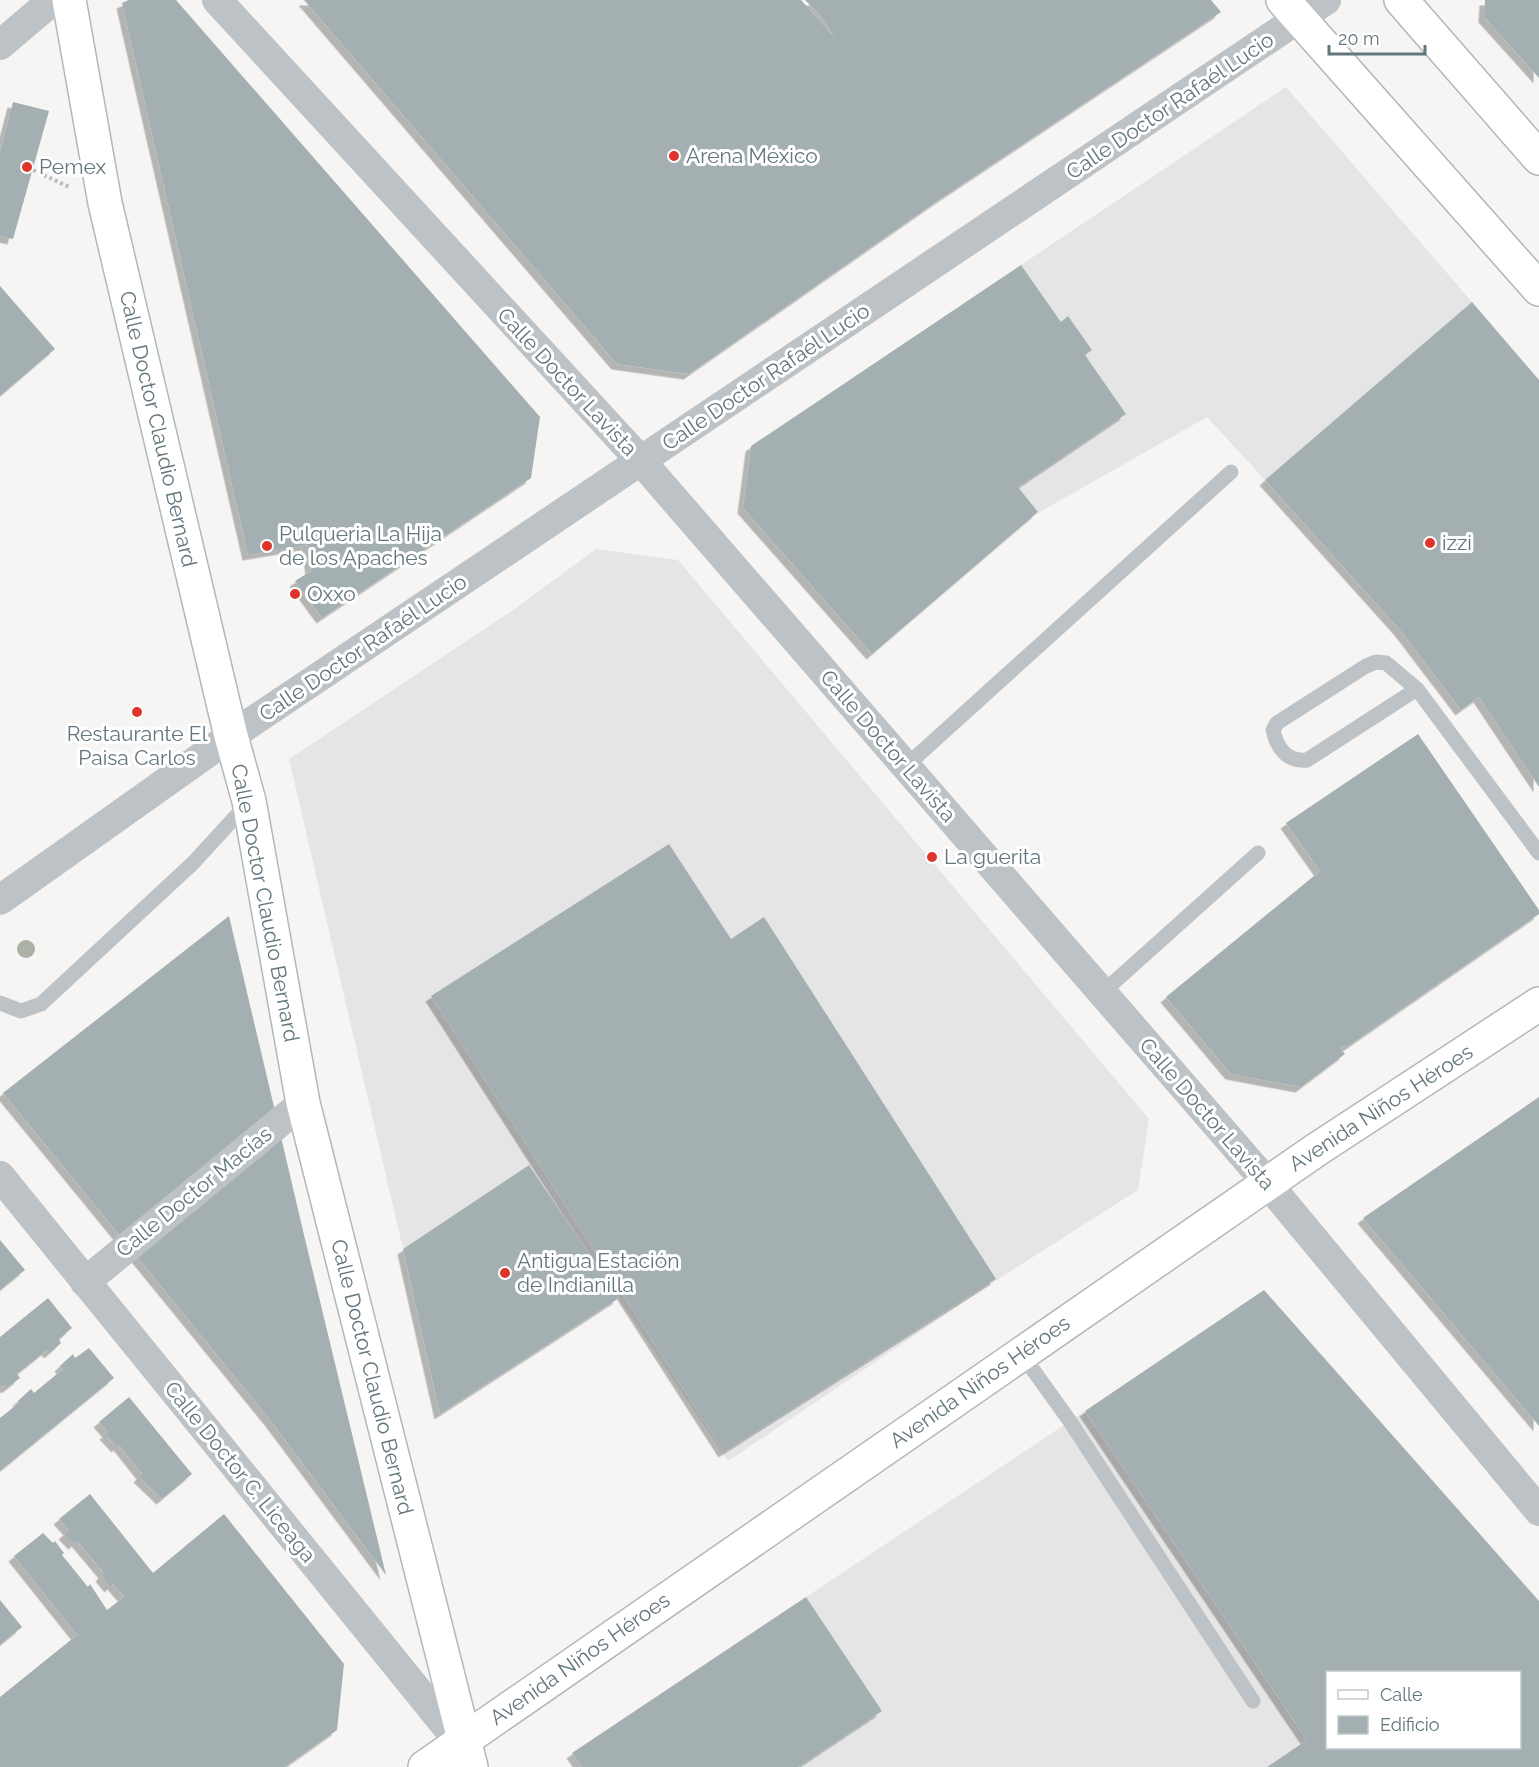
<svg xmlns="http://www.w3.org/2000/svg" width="1539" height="1767" font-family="Raleway,sans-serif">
  <defs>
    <filter id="shadow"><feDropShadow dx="-5.5" dy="5.5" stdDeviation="0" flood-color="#0004"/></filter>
  </defs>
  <rect width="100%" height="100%" fill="#f6f5f3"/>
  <!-- built -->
  <g fill="#e4e5e4">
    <path d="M1286,87L1472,302L1265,480L1207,417L1038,513L1018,487L1126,414L1085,355L1091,350L1061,322L1021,265Z"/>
    <path d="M596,549L678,560L1149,1119L1138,1190L1003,1276L728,1461L529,1165L403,1249L289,759L516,608Z"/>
    <path d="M1085,1411L1307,1740L1267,1767H798L882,1711L806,1597Z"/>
  </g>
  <!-- building -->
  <g fill="#a4afb2" fill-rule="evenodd" filter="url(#shadow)">
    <path d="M129,0H176L540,417L531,478L322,618L295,581L311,571L308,545L248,555L122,3Z"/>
    <path d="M304,0H801L834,37L825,21L805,0H1211L1221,12L943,197L689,374L617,364Z"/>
    <path d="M1485,0H1539V78L1484,17Z"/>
    <path d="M13,102L49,111L13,239L0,236V152Z"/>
    <path d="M1021,265L1061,322L1068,316L1092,350L1085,355L1126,414L1018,487L1038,512L872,654L743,508L751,446Z"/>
    <path d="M0,286L55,349L0,396Z"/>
    <path d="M1472,302L1539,380V787L1479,697L1461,710L1400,630L1265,480Z"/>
    <path d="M1418,734L1539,910V914L1347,1047L1346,1045L1340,1048L1345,1054L1301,1087L1231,1074L1166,997L1320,871L1286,823Z"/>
    <path d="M669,844L731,939L764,917L996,1279L724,1452L431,996Z"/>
    <path d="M229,916L275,1111L121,1237L3,1093Z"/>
    <path d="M1539,1097V1426L1363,1218Z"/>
    <path d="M281,1137L305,1239L386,1575L271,1421L134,1253Z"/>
    <path d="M529,1165L619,1298L440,1414L403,1249Z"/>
    <path d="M0,1240L25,1270L0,1290Z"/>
    <path d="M1264,1290L1539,1601V1767H1267L1307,1740L1085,1411ZM1328,1672H1520V1748H1328Z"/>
    <path d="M48,1298L72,1328L59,1339L61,1343L50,1353L47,1350L17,1374L20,1378L7,1388L4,1385L0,1388V1337Z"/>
    <path d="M89,1348L114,1378L0,1471V1418L19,1403L18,1401L31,1389L34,1393L63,1369L60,1366L73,1354L75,1358Z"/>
    <path d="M129,1397L192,1474L162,1499L139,1477L142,1474L119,1445L117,1447L105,1434L108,1432L99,1422Z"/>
    <path d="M90,1494L153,1573L224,1514L344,1664L337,1730L285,1767H0V1697L77,1635L14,1556L43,1533L53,1543L55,1541L64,1553L62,1555L88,1587L90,1584L107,1610L124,1597L113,1584L110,1587L101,1576L104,1573L77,1541L74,1544L64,1534L69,1530L59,1519Z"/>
    <path d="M806,1597L882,1711L798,1767H582L572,1753Z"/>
    <path d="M0,1600L22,1627L0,1645Z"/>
  </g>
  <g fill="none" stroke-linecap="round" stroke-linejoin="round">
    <!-- secondary casing -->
    <g stroke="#b1b8bb" stroke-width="36">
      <g id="secondary">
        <path d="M69,0L105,203L231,736L249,801L303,1103L471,1767"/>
        <path d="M425,1767L1316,1150L1539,1004"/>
      </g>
    </g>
    <!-- primary casing -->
    <g stroke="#b0b6b9" stroke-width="36">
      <g id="primary">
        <path d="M1283,0L1539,289"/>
        <path d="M1401,0L1539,158"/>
      </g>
    </g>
    <!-- path -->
    <path stroke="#b7bbbd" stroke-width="4" stroke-dasharray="3 3" stroke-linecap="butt" d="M33,170L69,187"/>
    <!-- lane -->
    <g stroke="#bcc2c5" stroke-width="15">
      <path d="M1417,689L1307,760C1288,762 1277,749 1273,730L1277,723L1366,666L1376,662L1386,663L1417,689L1539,853"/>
      <path d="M906,766L1231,472"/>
      <path d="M1102,993L1258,853"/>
      <path d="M0,1003L21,1011L41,1004L193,863L249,802"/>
      <path d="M1021,1353L1069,1420L1253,1701"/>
    </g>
    <!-- street -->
    <g stroke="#bcc2c5" stroke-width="30">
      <path d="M217,0L641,461L1263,1178L1539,1511"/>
      <path d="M0,45L53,0"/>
      <path d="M0,900L231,736L1326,0"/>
      <path d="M0,1176L469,1754"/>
      <path d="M85,1282L303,1103"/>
    </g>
    <!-- secondary -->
    <use href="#secondary" stroke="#fff" stroke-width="33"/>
    <!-- primary -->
    <use href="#primary" stroke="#fff" stroke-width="33"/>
  </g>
  <!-- trees -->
  <circle fill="#abb1a4" cx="26" cy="949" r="9"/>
  <!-- markers -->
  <g fill="#dd342c" stroke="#fff" stroke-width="2">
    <circle cx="674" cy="156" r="6"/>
    <circle cx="27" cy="167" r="6"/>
    <circle cx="1430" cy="543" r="6"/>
    <circle cx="267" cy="546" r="6"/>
    <circle cx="295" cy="594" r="6"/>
    <circle cx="137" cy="712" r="6"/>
    <circle cx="932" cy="857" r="6"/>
    <circle cx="505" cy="1273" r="6"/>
  </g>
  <g text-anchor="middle" stroke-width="6" stroke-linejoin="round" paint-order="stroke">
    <!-- street labels -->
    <g font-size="21" fill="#62767d" stroke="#fff">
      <text transform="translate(1170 106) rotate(-34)" y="7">Calle Doctor Rafaél Lucio</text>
      <text transform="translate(766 377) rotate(-34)" y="7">Calle Doctor Rafaél Lucio</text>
      <text transform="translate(567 382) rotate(47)" y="7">Calle Doctor Lavista</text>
      <text transform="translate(158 429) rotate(77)" y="7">Calle Doctor Claudio Bernard</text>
      <text transform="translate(363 648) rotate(-34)" y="7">Calle Doctor Rafaél Lucio</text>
      <text transform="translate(888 746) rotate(49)" y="7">Calle Doctor Lavista</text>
      <text transform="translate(265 903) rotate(79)" y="7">Calle Doctor Claudio Bernard</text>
      <text transform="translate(1381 1108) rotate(-33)" y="7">Avenida Niños Héroes</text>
      <text transform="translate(1207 1114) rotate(49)" y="7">Calle Doctor Lavista</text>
      <text transform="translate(194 1192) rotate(-39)" y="7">Calle Doctor Macías</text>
      <text transform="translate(372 1377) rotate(76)" y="7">Calle Doctor Claudio Bernard</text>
      <text transform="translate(980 1382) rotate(-35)" y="7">Avenida Niños Héroes</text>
      <text transform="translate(240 1472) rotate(51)" y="7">Calle Doctor C. Liceaga</text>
      <text transform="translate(580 1659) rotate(-35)" y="7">Avenida Niños Héroes</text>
    </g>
    <!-- poi labels -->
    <g font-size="21" fill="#62767d" stroke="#fff" text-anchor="start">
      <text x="686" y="163">Arena México</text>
      <text x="39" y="174">Pemex</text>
      <text x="279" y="541">Pulqueria La Hija<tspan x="279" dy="24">de los Apaches</tspan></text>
      <text x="1442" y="550">izzi</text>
      <text x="307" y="601">Oxxo</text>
      <text x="137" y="741" text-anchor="middle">Restaurante El<tspan x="137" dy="24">Paisa Carlos</tspan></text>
      <text x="944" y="864">La guerita</text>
      <text x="517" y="1268">Antigua Estación<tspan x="517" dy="24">de Indianilla</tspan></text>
    </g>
  </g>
  <!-- legend -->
  <rect x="1326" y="1671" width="195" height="78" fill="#ffffff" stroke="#c0c8cb" stroke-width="1.5"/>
  <rect x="1338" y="1690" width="30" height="9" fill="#ffffff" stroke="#c0c8cb" stroke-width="1.5"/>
  <text x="1380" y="1701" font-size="18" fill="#62767d">Calle</text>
  <rect x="1338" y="1716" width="30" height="18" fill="#a4afb2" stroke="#c0c8cb" stroke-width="1.5"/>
  <text x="1380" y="1731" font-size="18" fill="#62767d">Edificio</text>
  <!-- scale -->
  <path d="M1329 45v9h96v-9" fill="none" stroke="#62767d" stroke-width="3"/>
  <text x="1338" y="45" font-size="18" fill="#62767d" stroke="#ffffff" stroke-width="4.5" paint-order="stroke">20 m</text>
</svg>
